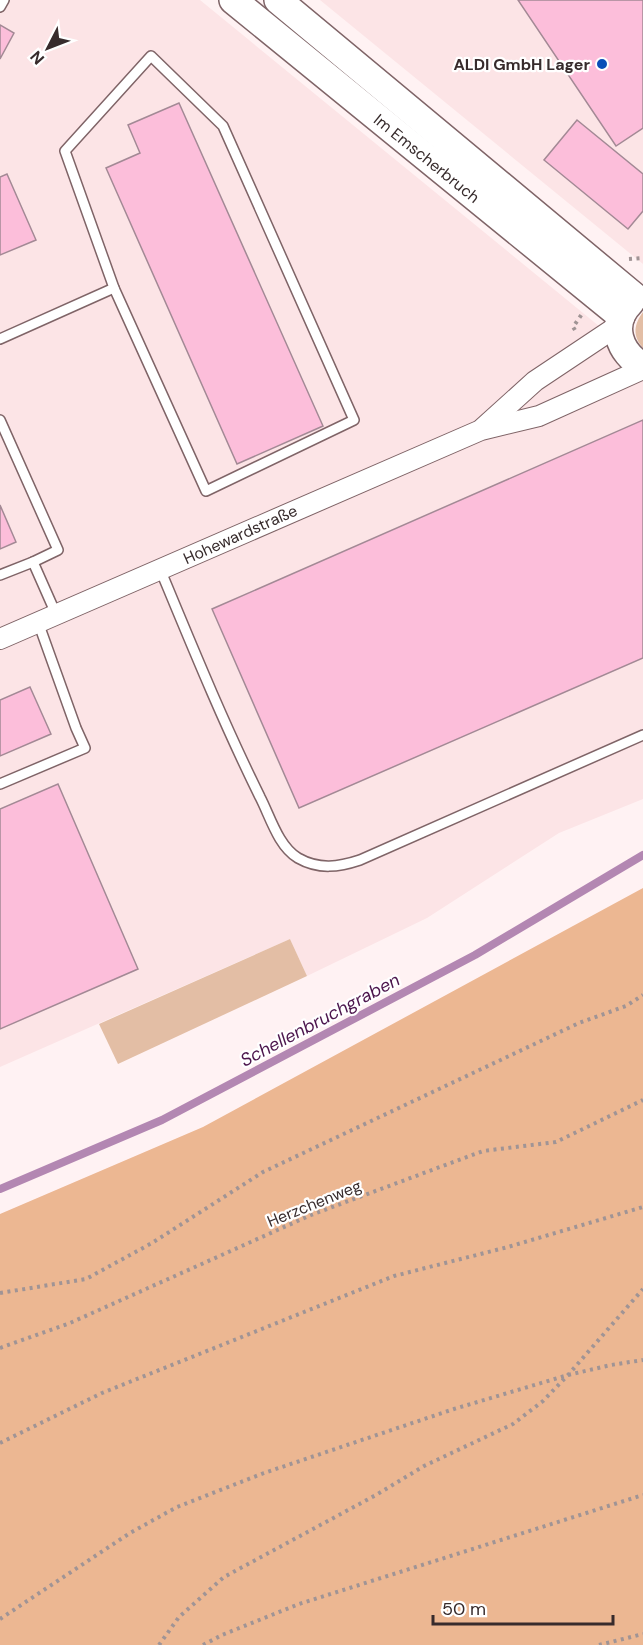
<svg xmlns="http://www.w3.org/2000/svg" width="643" height="1645" font-family="'DM Sans',sans-serif">
  <rect width="100%" height="100%" fill="#fff2f3"/>
  <!-- built -->
  <g fill="#fce4e6">
    <path d="M0,0H200L643,362V799L559,833L427,918L307,976L290,939L0,1067Z"/>
    <path d="M320,0H643V264Z"/>
  </g>
  <!-- green -->
  <g fill="#e3bea5">
    <path d="M643,312V348C632,336 634,324 643,312Z"/>
    <path d="M290,939L307,976L118,1064L99,1024Z"/>
  </g>
  <!-- forest -->
  <path fill="#ecb792" d="M643,888V1645H0V1214L203,1127Z"/>
  <g fill="none" stroke-linecap="round" stroke-linejoin="round">
    <!-- stream -->
    <path stroke="#b387b2" stroke-width="8" d="M0,1189L162,1120L475,955L643,855"/>
  </g>
  <!-- building -->
  <g fill="#fcbeda" stroke="#a38995" stroke-width="1.5">
    <path d="M518,0H643V128L616,146Z"/>
    <path d="M0,25L14,33L0,59Z"/>
    <path d="M179,103L323,426L237,464L106,168L140,153L128,125Z"/>
    <path d="M577,120L643,174V211L628,229L544,160Z"/>
    <path d="M7,174L36,240L0,255V177Z"/>
    <path d="M643,420V658L299,808L212,609Z"/>
    <path d="M0,505L16,542L0,549Z"/>
    <path d="M30,687L51,734L0,756V700Z"/>
    <path d="M58,784L138,969L0,1029V809Z"/>
  </g>
  <g fill="none" stroke-linecap="round" stroke-linejoin="round">
    <!-- lane casing -->
    <g stroke="#7f6467" stroke-width="12">
      <g id="lane">
        <path d="M0,7L4,0"/>
        <path d="M151,56L223,126L354,420L206,491L114,288L65,151Z"/>
        <path d="M0,339L114,288"/>
        <path d="M0,420L58,550L33,562L56,614"/>
        <path d="M160,569C192,646 223,722 260,797C270,816 278,846 298,858C319,870 339,867 360,860L643,735"/>
        <path d="M0,575L33,562"/>
        <path d="M0,784L85,748L76,728L38,622"/>
      </g>
    </g>
    <!-- street casing -->
    <g stroke="#7f6467" stroke-width="22">
      <g id="street">
        <path d="M483,428L535,381L619,325"/>
        <path d="M0,639L481,430L539,416L643,369"/>
      </g>
    </g>
    <!-- secondary casing -->
    <g stroke="#7f6467" stroke-width="30">
      <g id="secondary">
        <path d="M233,0L621,316"/>
        <path d="M278,0L635,297"/>
        <path d="M630,303C609,324 619,353 643,366"/>
      </g>
    </g>
    <!-- path -->
    <g stroke="#a09495" stroke-width="4" stroke-dasharray="3 4.5" stroke-linecap="butt">
      <path d="M629,259L643,258"/>
      <path d="M575,330L573,327L582,314"/>
      <path d="M0,1293L86,1279L152,1243L263,1172L579,1023L626,1006L643,995"/>
      <path d="M0,1348L70,1323L311,1215L483,1151L556,1142L643,1100"/>
      <path d="M0,1443L102,1393L394,1276L508,1247L643,1207"/>
      <path d="M0,1619L130,1533L177,1507L264,1473L454,1409L568,1375L611,1365L643,1360"/>
      <path d="M159,1645L179,1617L224,1577L376,1495L424,1466L513,1424L543,1401L568,1375L643,1289"/>
      <path d="M203,1645L222,1635L299,1604L643,1495"/>
      <path d="M599,1645L643,1634"/>
    </g>
    <!-- lane -->
    <use href="#lane" stroke="#fff" stroke-width="9"/>
    <!-- street -->
    <use href="#street" stroke="#fff" stroke-width="20"/>
    <!-- secondary -->
    <use href="#secondary" stroke="#fff" stroke-width="27"/>
  </g>
  <!-- markers -->
  <circle fill="#0a4eb8" stroke="#fff" stroke-width="2" cx="602" cy="64" r="6"/>
  <g text-anchor="middle" stroke-width="4.5" stroke-linejoin="round" paint-order="stroke">
    <!-- poi labels -->
    <g font-size="16" font-weight="bold" fill="#372b2c" stroke="#fff" text-anchor="end">
      <text x="590" y="70">ALDI GmbH Lager</text>
    </g>
    <!-- street labels -->
    <g font-size="16" fill="#372b2c" stroke="#fff">
      <text transform="translate(427 158) rotate(39)" y="6">Im Emscherbruch</text>
      <text transform="translate(240 534) rotate(-24)" y="6">Hohewardstraße</text>
      <text transform="translate(314 1203) rotate(-22)" y="6">Herzchenweg</text>
    </g>
    <!-- water labels -->
    <g font-size="18" font-style="italic" fill="#4c164d" stroke="#fff">
      <text transform="translate(320 1020) rotate(-28)" y="6">Schellenbruchgraben</text>
    </g>
  </g>
  <!-- north arrow -->
  <g transform="translate(48 48) rotate(228)" stroke="#ffffff" stroke-width="4.5" paint-order="stroke">
  <path d="M0-4.5L10 22L0 15L-10 22Z" fill="#372b2c"/>
  <text y="-9" font-size="16" font-weight="bold" text-anchor="middle" fill="#372b2c">N</text>
  </g>
  <!-- scale -->
  <path d="M433 1615v9h180v-9" fill="none" stroke="#372b2c" stroke-width="3"/>
  <text x="442" y="1615" font-size="18" fill="#372b2c" stroke="#ffffff" stroke-width="4.5" paint-order="stroke">50 m</text>
</svg>
